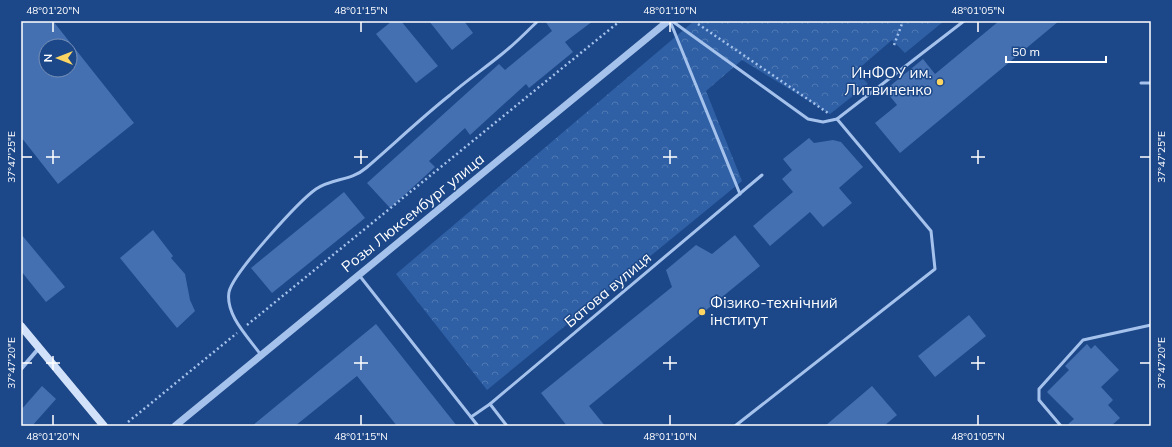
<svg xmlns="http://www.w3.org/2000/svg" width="1172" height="447" font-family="Mulish,sans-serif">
  <defs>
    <pattern id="forest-crowns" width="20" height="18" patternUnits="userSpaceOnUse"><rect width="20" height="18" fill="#2f60a5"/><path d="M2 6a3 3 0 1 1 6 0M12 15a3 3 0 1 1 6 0" fill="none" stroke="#4e78b2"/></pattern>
  </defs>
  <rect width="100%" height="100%" fill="#1c4788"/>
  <!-- forest -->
  <path fill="url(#forest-crowns)" d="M694,21H944L905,53L892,40L856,71L868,84L830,114L742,60L706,91L742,181L487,390L396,274Z"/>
  <!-- building -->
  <g fill="#4470b1" fill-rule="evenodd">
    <path d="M21,21H53L134,123L58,184L21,137ZM46,46H70V70H46Z"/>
    <path d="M392,21H401L438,66L416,83L376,34Z"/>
    <path d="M429,21H464L473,33L452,50Z"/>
    <path d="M545,21H593L565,42L573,52L529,88L526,84L470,135L465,128L429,161L435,167L390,208L367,183L499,64L505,70L552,31Z"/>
    <path d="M999,21H1059L900,153L875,123L897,105L885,90L923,59L935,74Z"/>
    <path d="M809,138L814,143L833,140L841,142L863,167L839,188L852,203L823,227L810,212L770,246L753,226L793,192L782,179L792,170L783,159Z"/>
    <path d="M344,192L365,218L272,293L251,268Z"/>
    <path d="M153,230L173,256L171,258L185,274L190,300L195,311L177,328L120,258Z"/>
    <path d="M21,234L65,287L46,302L21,271Z"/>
    <path d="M735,235L760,266L589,406L605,426H567L541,393L672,287L666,270L696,245L712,254Z"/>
    <path d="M969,315L986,336L935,377L918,356Z"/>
    <path d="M376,324L457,426H397L357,376L295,426H252Z"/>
    <path d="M1087,344L1091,349L1095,345L1119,370L1101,387L1113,400L1108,405L1120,418L1111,426H1066L1074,419L1047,392L1069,370L1065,366Z"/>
    <path d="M42,386L56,399L32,426H21V410Z"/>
    <path d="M872,386L897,415L884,426H825Z"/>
  </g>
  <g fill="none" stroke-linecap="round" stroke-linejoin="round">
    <!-- path -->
    <g stroke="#a5c2ec" stroke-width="2.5" stroke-dasharray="2 3" stroke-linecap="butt">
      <path d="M698,24L828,113"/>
      <path d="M894,45L903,21"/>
      <path d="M247,325L620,21"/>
      <path d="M128,422L237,333"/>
    </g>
    <!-- service -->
    <g stroke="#a5c2ec" stroke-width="3">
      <path d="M670,21L740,194"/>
      <path d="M672,21L808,119L823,122L837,119L964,21"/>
      <path d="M1141,83H1151"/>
      <path d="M359,275L478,426"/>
      <path d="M261,355C249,338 225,315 229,292C233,273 299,201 316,189C332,178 351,181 366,168C394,144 421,118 450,95C467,80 485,68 502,54C515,44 526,32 538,21"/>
      <path d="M471,417L490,404"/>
      <path d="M507,426L490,404L762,175"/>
      <path d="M735,426L935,269L931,231L837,119"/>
      <path d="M1061,426L1039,400V389L1083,340L1151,325"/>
    </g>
    <!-- minor -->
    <path stroke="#a5c2ec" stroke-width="4" d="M21,369L39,348"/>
    <!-- tertiary -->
    <path stroke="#a5c2ec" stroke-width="7" d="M175,426L668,21"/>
    <!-- secondary -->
    <path stroke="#d1e1f9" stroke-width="8" d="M21,326L104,426"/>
  </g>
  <!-- ticks -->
  <path fill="none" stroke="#fff" stroke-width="1.5" d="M53,22V32M361,22V32M670,22V32M978,22V32M53,150V164M361,150V164M670,150V164M978,150V164M22,157H32M46,157H60M354,157H368M663,157H677M971,157H985M1140,157H1150M53,356V370M361,356V370M670,356V370M978,356V370M22,363H32M46,363H60M354,363H368M663,363H677M971,363H985M1140,363H1150M53,415V425M361,415V425M670,415V425M978,415V425"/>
  <!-- markers -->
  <g fill="#fcd562" stroke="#1c4788" stroke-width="1.5">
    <circle cx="940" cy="82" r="4"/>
    <circle cx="702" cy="312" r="4"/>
  </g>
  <g text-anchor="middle" stroke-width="3" stroke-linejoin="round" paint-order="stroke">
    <!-- poi labels -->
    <g font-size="15" fill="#fff" stroke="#1c4788" text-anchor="end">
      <text x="932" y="78">ИнФОУ им.<tspan x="932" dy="17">Литвиненко</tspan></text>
      <text x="710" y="308" text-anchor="start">Фізико-технічний<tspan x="710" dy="17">інститут</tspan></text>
    </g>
    <!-- street labels -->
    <g font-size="15" fill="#fff" stroke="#1c4788">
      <text transform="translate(413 213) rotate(-39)" y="5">Розы Люксембург улица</text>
      <text transform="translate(608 290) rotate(-40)" y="5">Батова вулиця</text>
    </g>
  </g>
  <!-- border -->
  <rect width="1172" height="447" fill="none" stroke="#1c4788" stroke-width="44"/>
  <!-- north arrow -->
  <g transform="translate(58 58) rotate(270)"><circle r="19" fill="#1c4788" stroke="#7791b8"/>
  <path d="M0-3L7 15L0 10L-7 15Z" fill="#fcd562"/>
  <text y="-6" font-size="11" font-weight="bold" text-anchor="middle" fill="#ffffff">N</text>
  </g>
  <!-- scale -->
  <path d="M1006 56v6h100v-6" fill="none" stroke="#ffffff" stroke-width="2"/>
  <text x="1012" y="56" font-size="12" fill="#ffffff" stroke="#1c4788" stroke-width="3" paint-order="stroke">50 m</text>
  <rect x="22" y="22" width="1128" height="403" fill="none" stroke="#fff" stroke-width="1.5"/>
  <g font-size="10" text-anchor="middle" fill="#fff">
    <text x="53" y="14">48°01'20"N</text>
    <text x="361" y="14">48°01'15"N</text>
    <text x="670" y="14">48°01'10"N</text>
    <text x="978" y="14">48°01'05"N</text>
    <text transform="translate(1161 157) rotate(-90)" y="4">37°47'25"E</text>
    <text transform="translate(11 157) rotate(-90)" y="4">37°47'25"E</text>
    <text transform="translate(1161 363) rotate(-90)" y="4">37°47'20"E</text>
    <text transform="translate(11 363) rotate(-90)" y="4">37°47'20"E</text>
    <text x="53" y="440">48°01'20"N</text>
    <text x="361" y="440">48°01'15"N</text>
    <text x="670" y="440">48°01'10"N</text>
    <text x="978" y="440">48°01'05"N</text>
  </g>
</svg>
